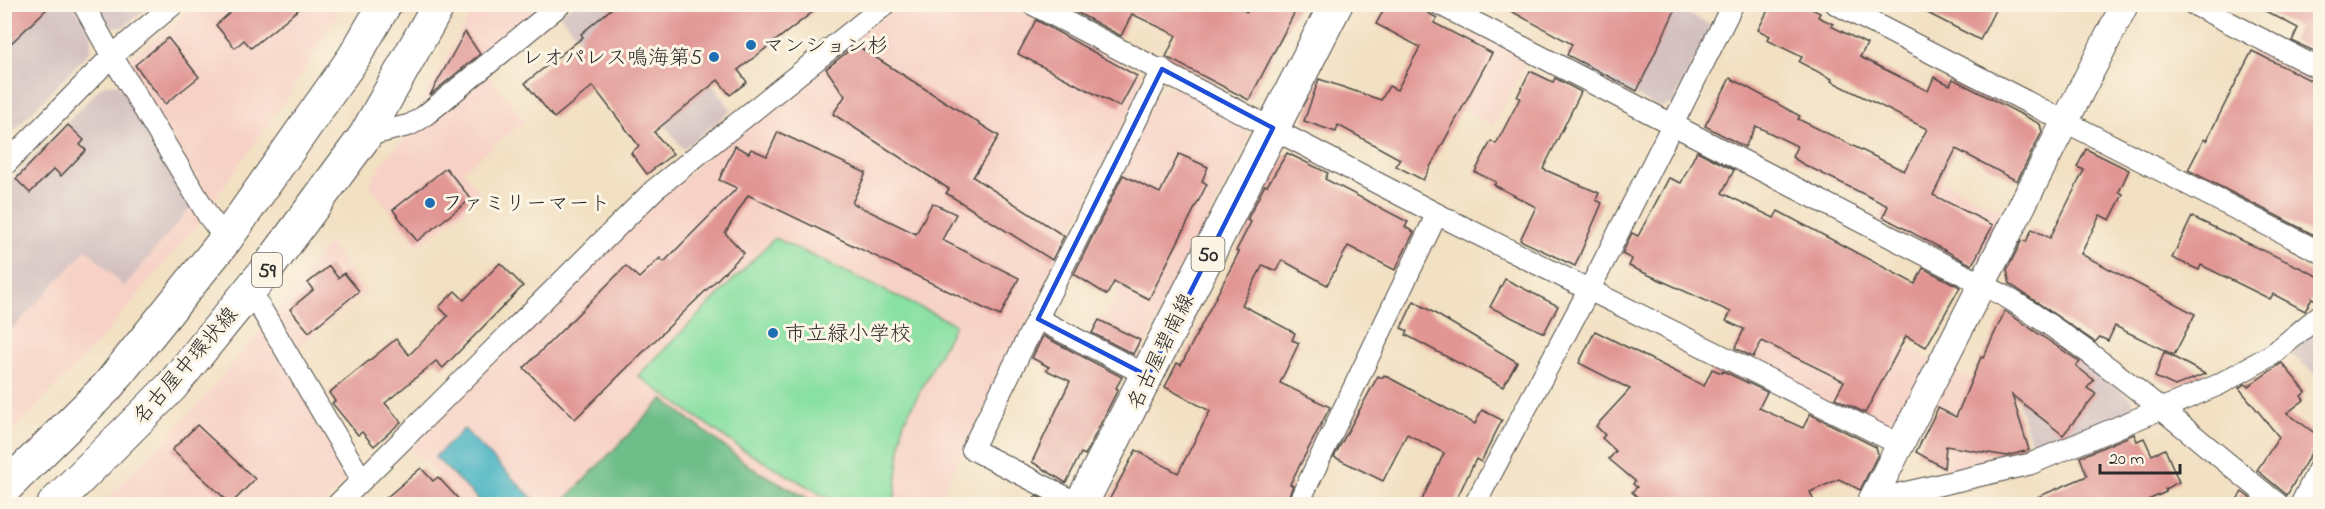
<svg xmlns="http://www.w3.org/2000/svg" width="2325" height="509" font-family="'Indie Flower','Klee One',sans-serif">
  <rect width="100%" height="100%" fill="#fcf5e5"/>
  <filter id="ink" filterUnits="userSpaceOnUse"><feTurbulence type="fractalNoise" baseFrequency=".0167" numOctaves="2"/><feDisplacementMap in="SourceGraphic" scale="12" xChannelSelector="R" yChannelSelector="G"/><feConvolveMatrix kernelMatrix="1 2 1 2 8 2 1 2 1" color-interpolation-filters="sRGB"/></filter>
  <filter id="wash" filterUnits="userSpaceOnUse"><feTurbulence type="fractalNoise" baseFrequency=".008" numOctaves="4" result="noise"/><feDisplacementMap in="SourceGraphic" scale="24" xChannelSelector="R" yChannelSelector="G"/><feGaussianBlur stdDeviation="1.35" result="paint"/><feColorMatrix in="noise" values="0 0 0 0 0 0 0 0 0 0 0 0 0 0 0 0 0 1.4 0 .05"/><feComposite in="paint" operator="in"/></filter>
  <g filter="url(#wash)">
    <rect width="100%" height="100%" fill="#f2e0c2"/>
    <!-- built -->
    <g fill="#f7d1c6">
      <path d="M195,5H343L290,93L212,203L131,71V57Z"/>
      <path d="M476,5H547L417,110Z"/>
      <path d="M900,5H1009L1140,71L1144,83L937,504H818L752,468L663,399L561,504H466L409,448L667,192L778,97Z"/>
      <path d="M1467,27L1528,58L1493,126L1433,94Z"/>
      <path d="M488,75L525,121L463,171L482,196L418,247L369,184L392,150Z"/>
      <path d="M1174,86L1243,122L1249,138L1137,360L1086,337L1097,315L1104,318L1137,254L1089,231L1157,95Z"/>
      <path d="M1906,163L2006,213L1982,259L1966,266L1876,220Z"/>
      <path d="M193,204L202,219L101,339L10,433L5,427L4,337L87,249L124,287Z"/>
      <path d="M329,242L366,292L294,350L276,319V312Z"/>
      <path d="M1769,276L1932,360L1899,423L1883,430L1732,351Z"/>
      <path d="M260,330H265L345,466V482L323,504H102L189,415Z"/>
      <path d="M1953,371L1996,393L1987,467L1945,477L1953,413L1936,405Z"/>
    </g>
    <!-- industrial -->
    <g fill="#d2bfbf">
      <path d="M5,5H75L92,37L90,51L5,140Z"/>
      <path d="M93,5H151L124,27L104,26Z"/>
      <path d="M572,5H697L673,33L732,110L683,149L625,73L614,81L560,15Z"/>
      <path d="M1670,5L1712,26L1672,104L1658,107L1580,68L1608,10Z"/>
      <path d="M118,84L193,204L124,287L87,249L5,337V187L103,85Z"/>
      <path d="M2314,330L2320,335V377L2288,352Z"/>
      <path d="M2064,345L2133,400L2131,414L2035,454L2018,403Z"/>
    </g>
    <!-- green -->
    <path fill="#89e0a3" stroke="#5a8667" stroke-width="1.5" d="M775,238L955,324L903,424L895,496L890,504H838L742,449L638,376Z"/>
    <!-- forest -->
    <path fill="#6ebe89" stroke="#4c745a" stroke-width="1.5" d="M663,399L752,468L818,504H561Z"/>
    <!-- water -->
    <path fill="#47b3c3" stroke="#396f77" stroke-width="1.5" d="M464,429L535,501L531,504H483L435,457Z"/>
    <g id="blocks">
      <!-- building -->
      <g fill="#e19694">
        <path d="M4,4H52L4,50Z"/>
        <path d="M240,4H305L251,48L244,40L235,48L216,25Z"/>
        <path d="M617,4H823L738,70L747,82L730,95L718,80L654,132L673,154L647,174L631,153L639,146L593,86L554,118L525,83L583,37L581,34Z"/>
        <path d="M1061,4H1231L1247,12L1251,4H1299L1249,100L1166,57L1176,35L1132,14L1121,36Z"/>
        <path d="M1387,4H1412L1437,18L1434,23L1492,53L1423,180L1396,166L1400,159L1338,125L1336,132L1304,121L1319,79L1381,100L1389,86L1397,90L1420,47L1376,24Z"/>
        <path d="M1498,4H1678L1637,91L1567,55L1572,44Z"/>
        <path d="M1771,4H1802L1820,13L1818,17L1833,24L1831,26L1867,44L1860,57L1928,91L1934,77L1950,85L1953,79L2040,124L2042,132L2017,181L1956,149L1933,195L1993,225L1972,265L1883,217L1888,206L1803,164L1792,157L1797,146L1756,126L1745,147L1705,126L1730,78L1800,116L1798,119L1904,171L1916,150L1927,129L1831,81L1832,79L1799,62L1802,57L1767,40L1770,36L1758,30Z"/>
        <path d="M1910,4H1998L1980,40Z"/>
        <path d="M2252,4H2320V43L2316,52L2292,41L2298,28Z"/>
        <path d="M1036,20L1137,76L1120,107L1018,54Z"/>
        <path d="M465,32L480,54L430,95Z"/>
        <path d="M168,38L199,77L165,104L135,65Z"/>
        <path d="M856,45L999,136L973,177L1064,236L1052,260L946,193L949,189L833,114L845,96L826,69Z"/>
        <path d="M2252,51L2320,85V238L2188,170L2204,139L2206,141Z"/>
        <path d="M1530,71L1553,82L1555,78L1581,92L1543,169L1599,193L1596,200L1602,203L1575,266L1520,240L1536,207L1494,185L1496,182L1475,172L1491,141L1496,144L1520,98L1517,97Z"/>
        <path d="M68,125L84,140L80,145L86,150L61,176L54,169L30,193L16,179Z"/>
        <path d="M778,132L866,173L852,203L916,234L932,203L956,214L942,240L1019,278L1000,316L748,195L725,233L744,253L575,419L524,368L626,266L639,278L660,258L664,262L737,188L719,180L735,146L749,153L751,149L767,156Z"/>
        <path d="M2086,149L2129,170L2119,192L2123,194L2110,220L2100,215L2081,254L2195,314L2174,355L2115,326L2108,341L2100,337L2095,342L2010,284L2007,270L2022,240L2026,242L2032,229L2050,238L2084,170L2077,167Z"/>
        <path d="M1697,151L1734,170L1722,193L1774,218L1778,211L1915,284L1923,268L1960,287L1926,347L1906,336L1865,413L1835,398L1844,381L1762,341L1753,357L1735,348L1744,329L1726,321L1731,312L1629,266L1632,259L1622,254L1632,233L1638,236L1669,178L1681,183Z"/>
        <path d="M1287,153L1328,173L1325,179L1408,222L1405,227L1414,232L1395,270L1348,246L1327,285L1282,260L1276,271L1263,265L1242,305L1295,333L1292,340L1299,343L1280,383L1330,407L1290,484L1293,486L1285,504H1107L1136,450L1178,473L1210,411L1165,387L1177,363L1181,365L1239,252L1236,251L1251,222L1247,220L1265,185L1267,186Z"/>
        <path d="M1179,154L1208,167L1202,181L1207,184L1149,299L1114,282L1107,295L1074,274L1123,175L1160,193Z"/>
        <path d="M446,168L471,199L417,241L393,210Z"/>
        <path d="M2192,217L2320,277V302L2312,298L2305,311L2273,294L2270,299L2201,265L2199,270L2172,258Z"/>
        <path d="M500,263L523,286L443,368L436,361L385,403L401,422L374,446L362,432L358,435L332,403L335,401L329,393L396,339L409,355L448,316L439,307L455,291L464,300Z"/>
        <path d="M329,266L338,278L344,273L359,291L309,332L290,309L313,290L308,283Z"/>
        <path d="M1505,279L1558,306L1544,333L1490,307Z"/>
        <path d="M1414,301L1517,362L1503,387L1406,335L1408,331L1401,328Z"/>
        <path d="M2005,311L2080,362L2076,366L2094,380L2087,388L2096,394L2063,435L2012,395L2029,450L2007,456L1946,446L1944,468L1916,452L1938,408L1956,417L1981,357L1983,358Z"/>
        <path d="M1099,320L1140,340L1133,354L1092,333Z"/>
        <path d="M1595,331L1704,386L1712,369L1722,373L1723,371L1767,392L1759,408L1803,428L1810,414L1876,447L1878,454L1860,490L1839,479L1810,492L1815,504H1645L1632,492L1637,487L1633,484L1635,481L1609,459L1616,451L1602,438L1605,435L1596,426L1630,389L1579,363Z"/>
        <path d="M1043,336L1122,377L1116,388L1118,389L1085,455L1081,453L1066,483L1032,462L1070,381L1046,370L1049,367L1032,358Z"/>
        <path d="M2164,352L2205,374L2175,386L2155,377Z"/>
        <path d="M2282,363L2306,392L2301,396L2304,400L2287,413L2320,437L2287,495L2257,470L2279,437L2239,388L2245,384L2248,386Z"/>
        <path d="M1384,375L1475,424L1482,410L1502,420L1481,462L1476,459L1454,504H1420L1444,453L1407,434L1383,481L1334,457L1378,376L1382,378Z"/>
        <path d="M197,425L255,479L231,504L172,450Z"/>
        <path d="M2134,434L2137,441L2144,438L2152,455L2165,449L2179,482L2165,489L2166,492L2139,504H2021L2087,476L2080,457Z"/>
        <path d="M421,468L433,481L438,477L463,504H379Z"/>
        <path d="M2242,492L2258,504H2234Z"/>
        <path d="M1036,496L1052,504H1031Z"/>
        <path d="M1316,497L1331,504H1312Z"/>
      </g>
    </g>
  </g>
  <g filter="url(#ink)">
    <use href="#blocks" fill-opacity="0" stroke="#494642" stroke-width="1.5"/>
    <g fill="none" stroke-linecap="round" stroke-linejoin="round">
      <!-- minor casing -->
      <g stroke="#494642" stroke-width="23">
        <g id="minor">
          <path d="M174,4L112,56L209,217L226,239"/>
          <path d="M1032,4L1437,214L1901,445"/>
          <path d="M1439,4L2003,295C2101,354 2189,433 2278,504"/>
          <path d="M1836,4L2320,252"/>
          <path d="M2193,4L2320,69"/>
          <path d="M365,136L410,125L423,117L561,4"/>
          <path d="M4,166L112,56L83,4"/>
          <path d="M250,290L362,480"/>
          <path d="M1038,319L1148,376"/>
          <path d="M1873,500L2030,464L2218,385L2273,354L2320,315"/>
          <path d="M338,504L654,190L886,4"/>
          <path d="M1079,504L972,449L1162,69"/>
          <path d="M1298,504L1437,214"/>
          <path d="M1475,504L1600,269L1733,4"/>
          <path d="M2301,504L2320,466"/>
        </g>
      </g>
      <!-- tertiary casing -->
      <g stroke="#494642" stroke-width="29">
        <path id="tertiary" d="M1870,504L2125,4"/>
      </g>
      <!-- primary casing -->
      <g stroke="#494642" stroke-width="35">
        <g id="primary">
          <path d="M4,489L107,387L226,239L354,57L385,4"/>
          <path d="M54,504L171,387L267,269L365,136L439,4"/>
          <path d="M1081,504L1336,4"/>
        </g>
      </g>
      <!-- minor -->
      <use href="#minor" stroke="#fff" stroke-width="21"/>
      <!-- tertiary -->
      <use href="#tertiary" stroke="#fff" stroke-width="27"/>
      <!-- primary -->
      <use href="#primary" stroke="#fff" stroke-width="33"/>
    </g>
  </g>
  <!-- marked area -->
  <path fill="none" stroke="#1d4ed8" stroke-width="4.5" stroke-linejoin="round" d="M1162,69L1273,128L1148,376L1038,319Z"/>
  <!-- markers -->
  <g fill="#1f6fb2" stroke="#fcf5e5" stroke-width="2">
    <circle cx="751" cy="45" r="6"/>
    <circle cx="714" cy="57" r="6"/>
    <circle cx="430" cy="203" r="6"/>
    <circle cx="773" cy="333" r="6"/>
  </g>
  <g text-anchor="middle" stroke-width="6" stroke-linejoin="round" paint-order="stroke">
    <!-- shield labels -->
    <g fill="#fcf5e5" stroke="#6a6863" stroke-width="1.5">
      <rect x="1191.5" y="237" width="33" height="34" rx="4.5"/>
      <rect x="252" y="253" width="30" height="34" rx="4.5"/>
    </g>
    <g font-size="20" font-weight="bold" fill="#2b2b2b">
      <text x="1208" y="261">50</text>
      <text x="267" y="277">59</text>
    </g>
    <!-- poi labels -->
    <g font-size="21" fill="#2b2b2b" stroke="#fcf5e5" text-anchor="start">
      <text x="763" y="52">マンション杉</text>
      <text x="702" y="64" text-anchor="end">レオパレス鳴海第5</text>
      <text x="442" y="210">ファミリーマート</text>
      <text x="785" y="340">市立緑小学校</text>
    </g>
    <!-- street labels -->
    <g font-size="21" fill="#2b2b2b" stroke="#fcf5e5">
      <text transform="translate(1160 351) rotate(-64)" y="7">名古屋碧南線</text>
      <text transform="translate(185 365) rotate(-49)" y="7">名古屋中環状線</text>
    </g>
  </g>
  <!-- margin -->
  <rect width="2325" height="509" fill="none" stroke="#fcf5e5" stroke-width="24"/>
  <!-- scale -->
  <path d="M2100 464v9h80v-9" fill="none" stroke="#2b2b2b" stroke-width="3"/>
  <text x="2109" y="464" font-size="18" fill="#2b2b2b" stroke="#fcf5e5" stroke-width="4.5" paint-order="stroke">20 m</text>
</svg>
